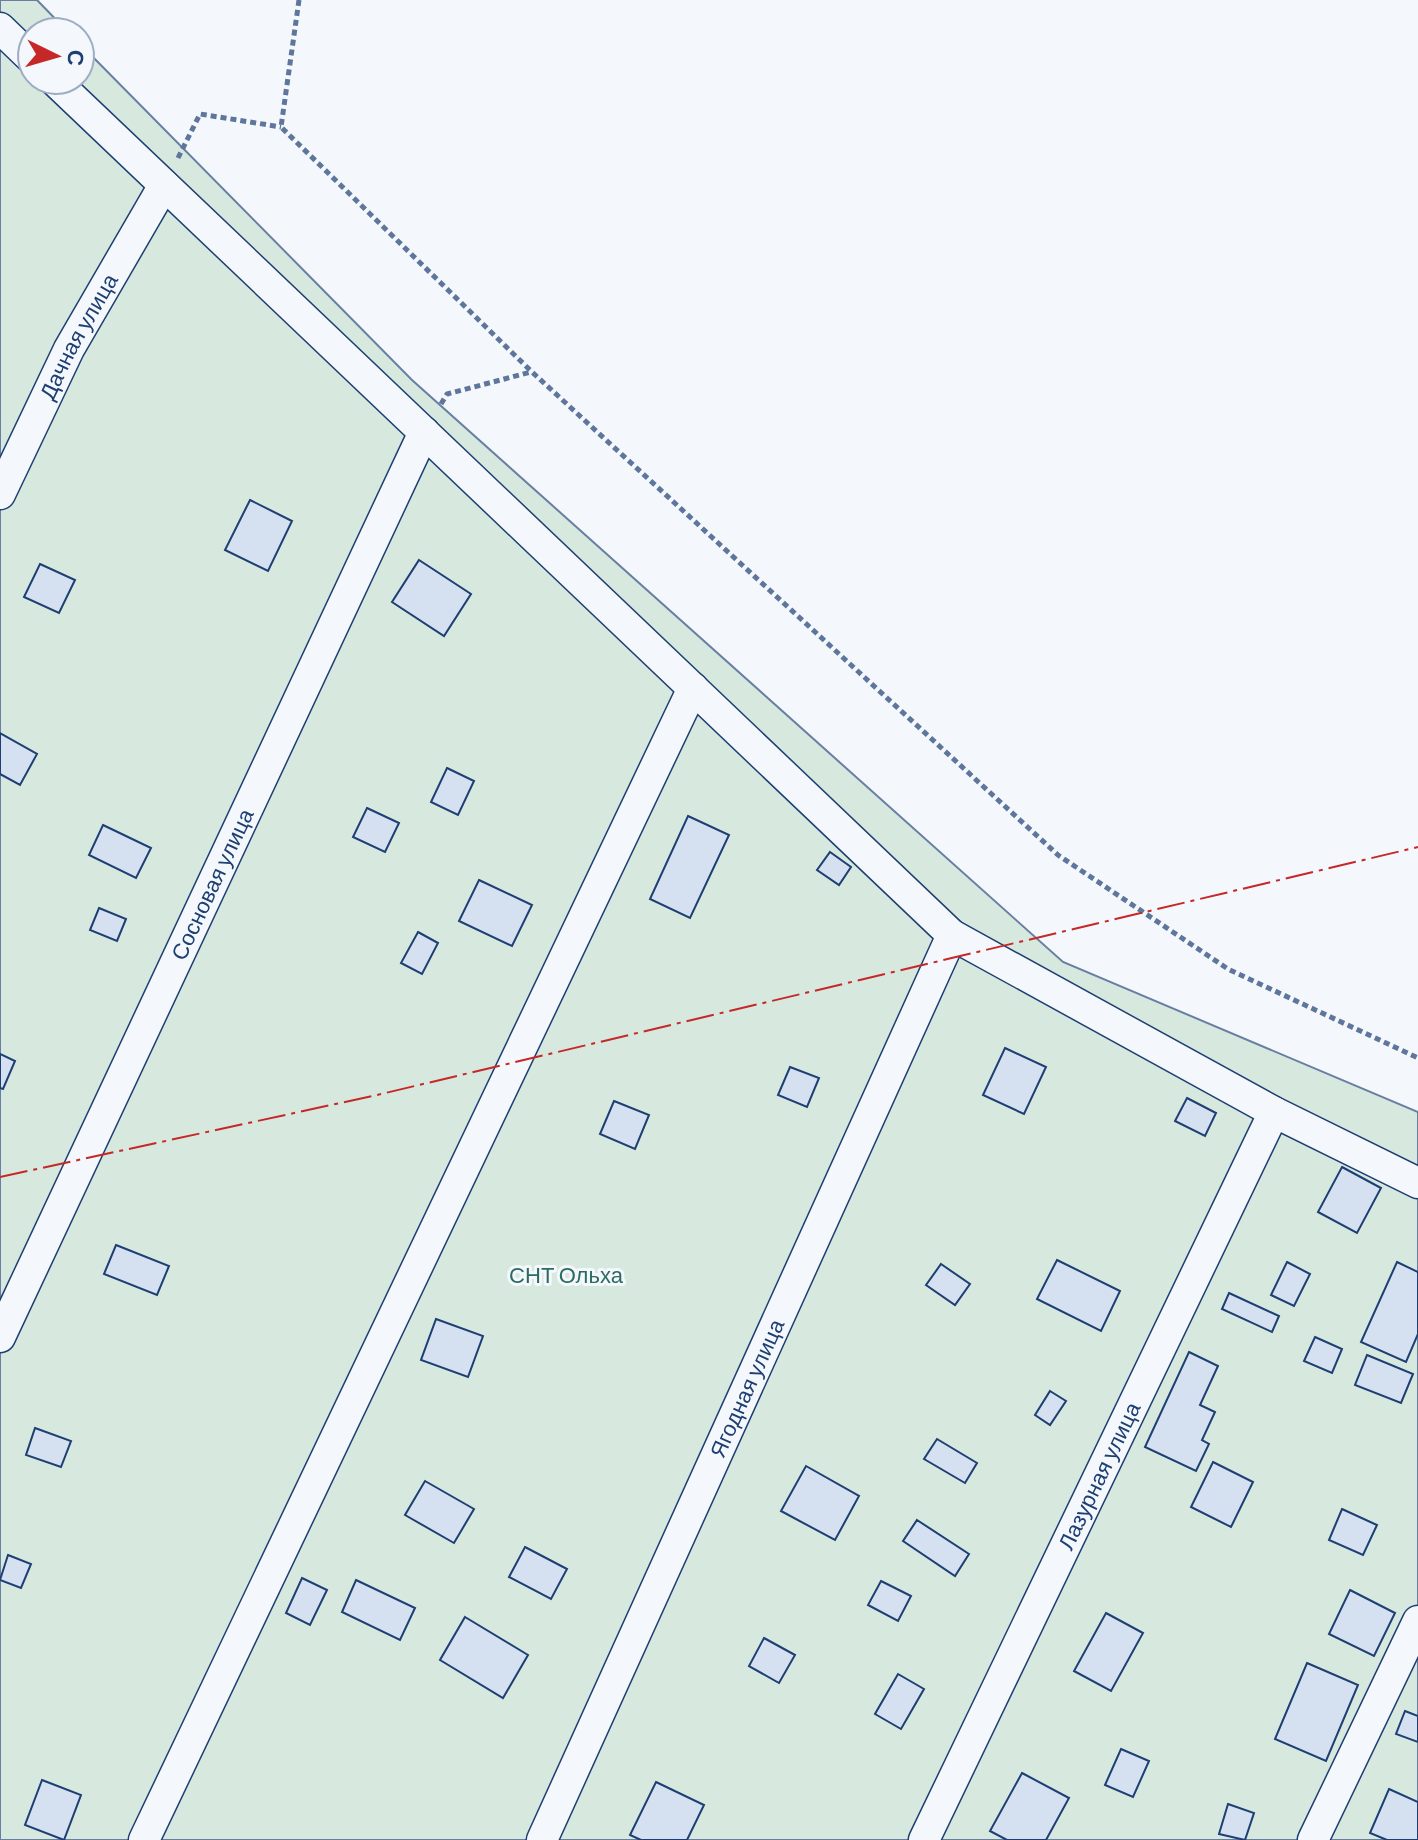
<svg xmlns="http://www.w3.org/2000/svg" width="1418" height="1840" font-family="Barlow,sans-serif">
  <rect width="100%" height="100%" fill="#f4f7fb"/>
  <!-- green -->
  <path fill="#d7e8df" stroke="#687fa3" stroke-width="2" d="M0,0H37L68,32H32V80H80V44L412,380L1063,962L1418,1112V1840H0Z"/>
  <!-- building -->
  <g fill="#d5e0f0" stroke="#1d3f73" stroke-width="2">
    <path d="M250,500L292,521L268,571L225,550Z"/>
    <path d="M419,560L471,594L444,636L392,602Z"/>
    <path d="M40,564L75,580L59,613L24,597Z"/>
    <path d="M0,733L37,754L20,785L0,774Z"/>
    <path d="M447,768L474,781L458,815L431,802Z"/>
    <path d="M367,808L399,823L385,852L353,837Z"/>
    <path d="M688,816L729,835L690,918L650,899Z"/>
    <path d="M103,825L151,848L136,878L89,855Z"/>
    <path d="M830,852L851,867L839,885L817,870Z"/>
    <path d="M479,880L532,905L512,946L459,921Z"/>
    <path d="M99,908L126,919L117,941L90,930Z"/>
    <path d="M418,932L438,943L422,974L401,963Z"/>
    <path d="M1005,1048L1046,1067L1024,1114L983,1095Z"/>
    <path d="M0,1054L15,1061L3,1089L0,1088Z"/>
    <path d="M790,1067L819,1078L807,1107L778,1095Z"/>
    <path d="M1187,1098L1216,1113L1205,1136L1175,1121Z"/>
    <path d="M614,1101L649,1115L635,1149L600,1134Z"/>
    <path d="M1342,1167L1381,1188L1357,1233L1318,1212Z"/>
    <path d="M116,1245L169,1266L157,1295L104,1274Z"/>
    <path d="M1057,1260L1120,1291L1101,1331L1037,1299Z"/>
    <path d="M1287,1262L1310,1274L1294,1306L1271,1295Z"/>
    <path d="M1397,1262L1418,1272V1334L1406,1362L1361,1342Z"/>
    <path d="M941,1264L970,1284L955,1305L926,1285Z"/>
    <path d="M1229,1293L1279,1316L1272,1332L1222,1309Z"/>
    <path d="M436,1319L483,1336L468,1377L421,1360Z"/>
    <path d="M1315,1337L1342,1349L1332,1373L1304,1361Z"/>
    <path d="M1189,1352L1218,1366L1200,1405L1215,1412L1202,1440L1209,1444L1196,1471L1145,1447Z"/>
    <path d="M1367,1355L1413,1374L1401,1403L1355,1385Z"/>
    <path d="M1050,1391L1066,1401L1050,1425L1035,1415Z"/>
    <path d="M35,1428L71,1441L61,1467L26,1455Z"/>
    <path d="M937,1439L977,1463L965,1483L924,1459Z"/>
    <path d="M1213,1462L1253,1482L1231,1527L1191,1507Z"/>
    <path d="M806,1466L859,1496L835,1540L781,1511Z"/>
    <path d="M425,1481L474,1509L454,1543L405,1515Z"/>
    <path d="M1342,1509L1377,1525L1363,1555L1329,1540Z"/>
    <path d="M917,1520L969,1554L955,1576L903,1541Z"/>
    <path d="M525,1547L567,1569L551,1599L509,1577Z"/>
    <path d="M8,1555L31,1564L21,1588L0,1580Z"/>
    <path d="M302,1578L327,1590L310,1625L286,1613Z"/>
    <path d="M356,1580L415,1608L400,1640L342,1612Z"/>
    <path d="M881,1581L911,1596L898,1621L868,1605Z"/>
    <path d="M1350,1590L1395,1613L1374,1656L1329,1634Z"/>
    <path d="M1106,1613L1143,1633L1111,1691L1074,1671Z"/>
    <path d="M465,1617L528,1655L503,1698L440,1660Z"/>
    <path d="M764,1638L795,1655L779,1683L749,1666Z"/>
    <path d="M1307,1663L1358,1685L1326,1761L1275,1739Z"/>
    <path d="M898,1674L924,1689L901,1729L875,1714Z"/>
    <path d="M1405,1711L1418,1716V1742L1396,1734Z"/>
    <path d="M1121,1749L1149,1761L1133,1797L1105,1785Z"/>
    <path d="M1022,1773L1069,1798L1046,1840H1007L990,1831Z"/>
    <path d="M42,1780L81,1795L64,1840L25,1825Z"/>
    <path d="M656,1782L704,1805L687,1840H641L630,1835Z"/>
    <path d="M1389,1789L1418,1802V1840H1387L1370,1833Z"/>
    <path d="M1228,1804L1254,1813L1245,1840L1219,1834Z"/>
  </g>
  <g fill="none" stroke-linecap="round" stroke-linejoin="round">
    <!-- minor casing -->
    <g stroke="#1d3f73" stroke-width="33">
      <g id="minor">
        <path d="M0,28L32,59"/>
        <path d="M54,80L952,935L1274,1112L1418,1183"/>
        <path id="s1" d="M0,494L69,349L164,185"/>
        <path id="s2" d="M0,1337L424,432"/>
        <path d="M144,1840L693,688"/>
        <path id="s3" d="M542,1840L952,935"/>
        <path id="s4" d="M924,1840L1274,1112"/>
        <path d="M1313,1840L1418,1621"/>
      </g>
    </g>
    <!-- path -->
    <g stroke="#5e769c" stroke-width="5" stroke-dasharray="6 4" stroke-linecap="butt">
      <path d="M299,0L281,127L532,372L1058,855L1228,969L1418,1058"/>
      <path d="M178,158L200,114L281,127"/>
      <path d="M441,404L447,394L531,372"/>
    </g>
    <!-- minor -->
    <use href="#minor" stroke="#f4f7fb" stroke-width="30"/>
    <!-- power -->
    <path stroke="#c62828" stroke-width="2" stroke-dasharray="28 6 4 6" stroke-linecap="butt" d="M0,1177L377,1095L1418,847"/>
  </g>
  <g text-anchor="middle" stroke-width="6" stroke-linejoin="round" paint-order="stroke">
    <!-- street labels -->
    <g font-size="22" fill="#1d3f73" stroke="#f4f7fb">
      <text dy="8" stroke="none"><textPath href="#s1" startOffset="176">Дачная улица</textPath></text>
      <text dy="8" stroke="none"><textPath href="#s2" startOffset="500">Сосновая улица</textPath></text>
      <text dy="8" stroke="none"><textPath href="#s3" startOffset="496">Ягодная улица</textPath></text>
      <text dy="8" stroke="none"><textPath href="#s4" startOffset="404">Лазурная улица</textPath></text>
    </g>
    <!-- park labels -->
    <g font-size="22" fill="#2c6c60" stroke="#f4f7fb">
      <text x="566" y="1283">СНТ Ольха</text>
    </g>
  </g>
  <!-- north arrow -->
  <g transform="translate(56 56) rotate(95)"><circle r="38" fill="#f4f7fb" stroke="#9eadc5" stroke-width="2"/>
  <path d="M0-6L14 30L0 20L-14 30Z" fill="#c62828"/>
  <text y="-12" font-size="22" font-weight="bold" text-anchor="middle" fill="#1d3f73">С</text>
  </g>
</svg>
